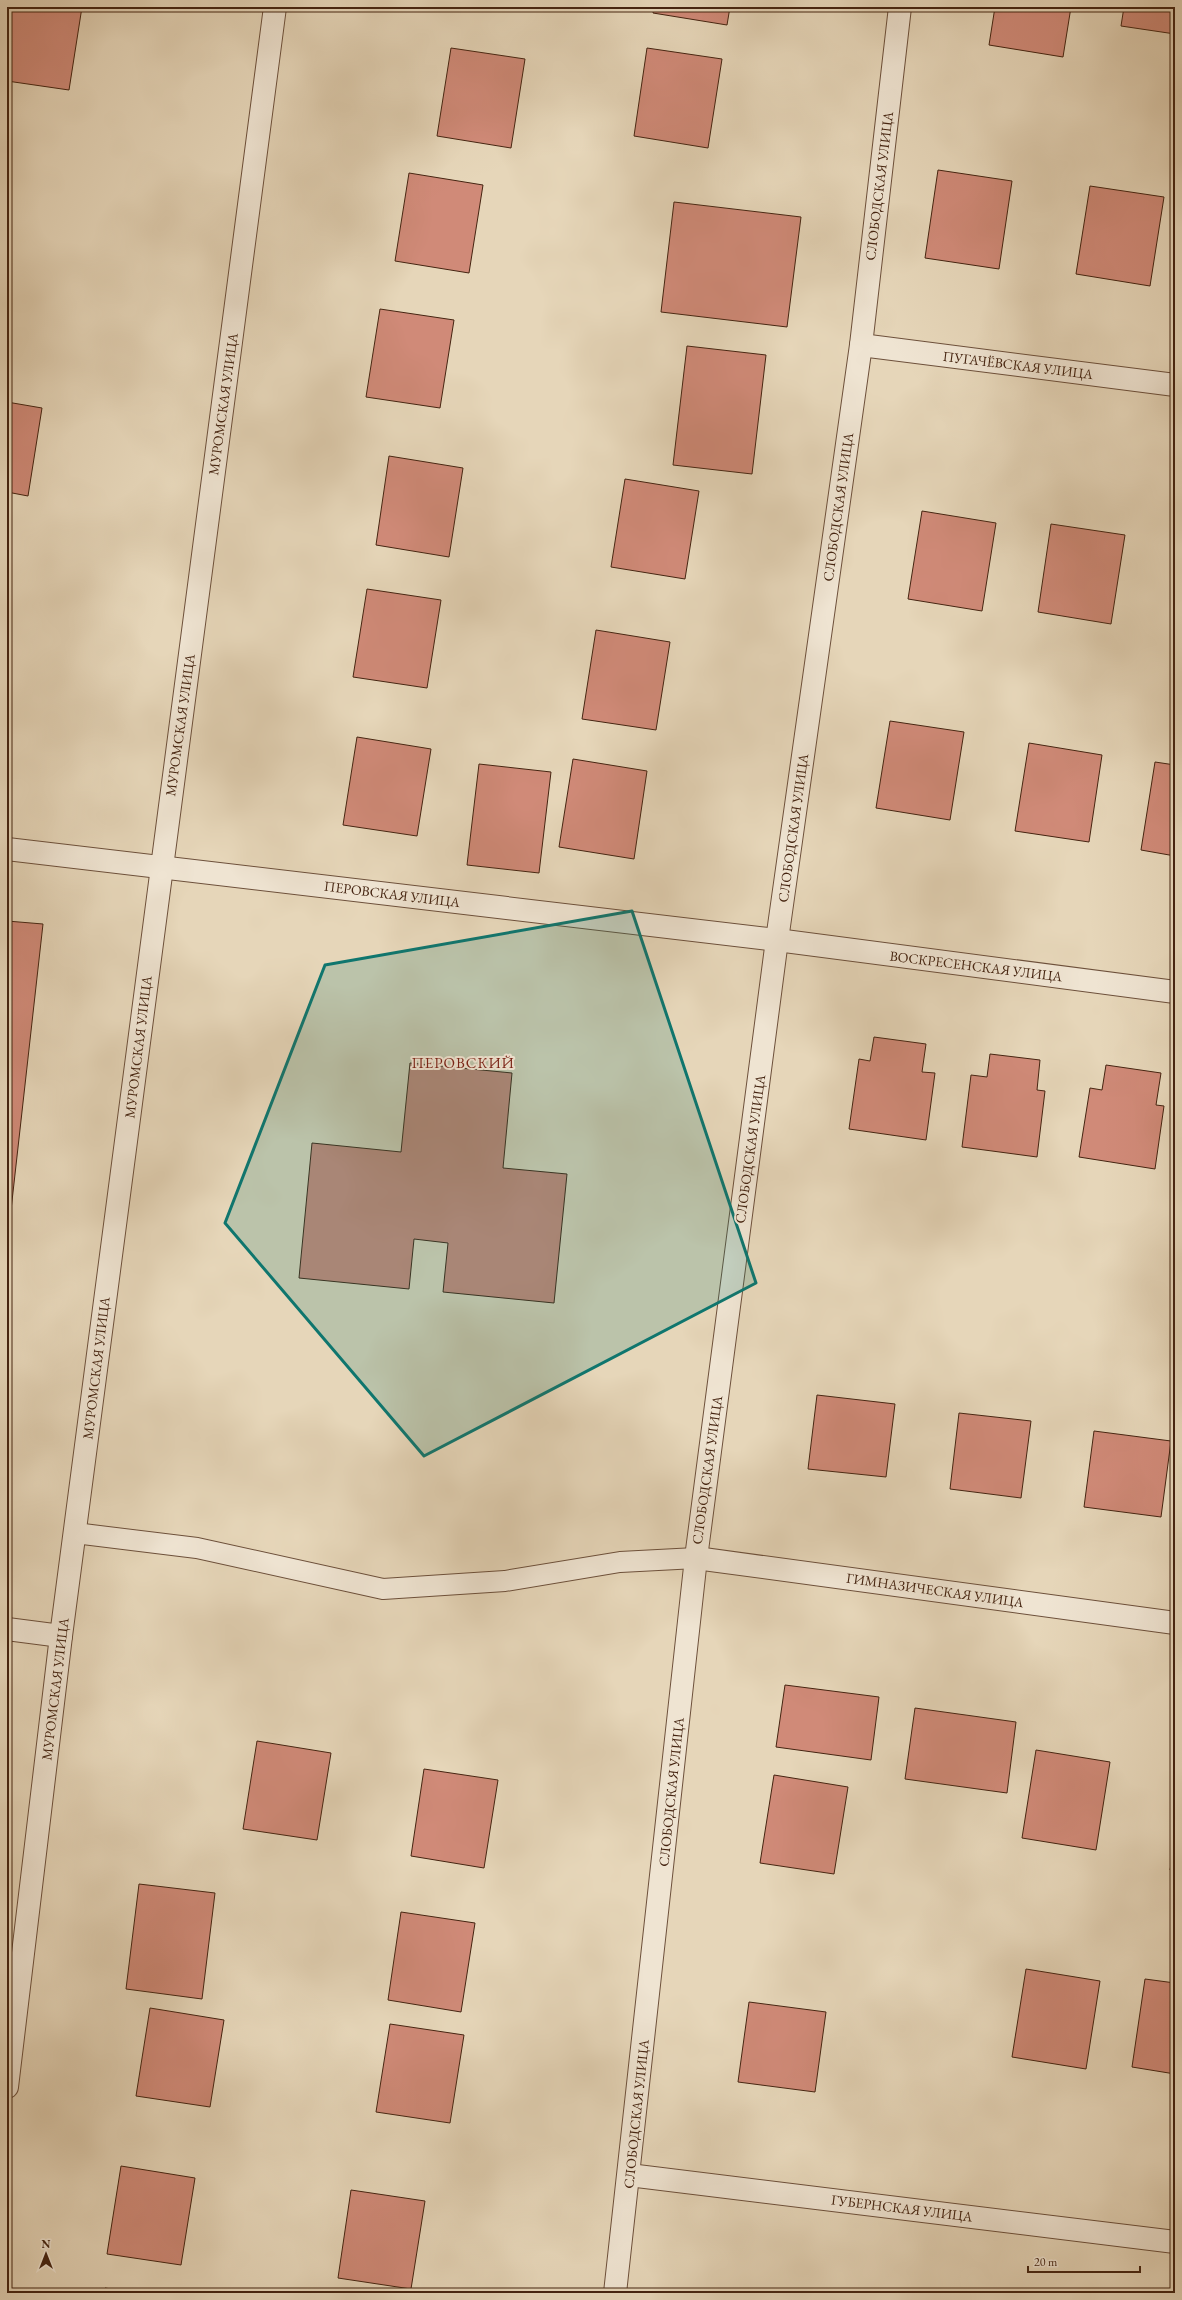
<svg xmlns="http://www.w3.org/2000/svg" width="1182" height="2300" font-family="'EB Garamond',serif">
  <rect width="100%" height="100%" fill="#e6d6b9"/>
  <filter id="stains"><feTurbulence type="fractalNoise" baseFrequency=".005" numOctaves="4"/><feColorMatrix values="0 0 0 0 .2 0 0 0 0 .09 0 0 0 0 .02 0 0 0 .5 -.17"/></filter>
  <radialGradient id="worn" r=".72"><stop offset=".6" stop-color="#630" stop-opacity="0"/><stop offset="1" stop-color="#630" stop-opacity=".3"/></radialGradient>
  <!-- building -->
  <g fill="#d08a78" stroke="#452411">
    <path d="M7,7H82L69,90L7,81Z"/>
    <path d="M654,7H730L727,25L653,13Z"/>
    <path d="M995,7H1071L1063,57L989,45Z"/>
    <path d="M1124,7H1175V34L1121,26Z"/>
    <path d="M451,48L525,59L511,148L437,136Z"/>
    <path d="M647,48L722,59L708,148L634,136Z"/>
    <path d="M938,170L1012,181L999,269L925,258Z"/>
    <path d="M409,173L483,185L469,273L395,261Z"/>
    <path d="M1090,186L1164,197L1150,286L1076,274Z"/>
    <path d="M674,202L801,217L787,327L661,312Z"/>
    <path d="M380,309L454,320L440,408L366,397Z"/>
    <path d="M687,346L766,355L752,474L673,465Z"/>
    <path d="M7,402L42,408L28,496L7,492Z"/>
    <path d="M389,456L463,468L449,557L376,545Z"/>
    <path d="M625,479L699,491L685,579L611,567Z"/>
    <path d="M922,511L996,523L982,611L908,599Z"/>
    <path d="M1051,524L1125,535L1111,624L1038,612Z"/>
    <path d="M367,589L441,600L427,688L353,677Z"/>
    <path d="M596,630L670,642L656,730L582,719Z"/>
    <path d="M890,721L964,732L950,820L876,808Z"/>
    <path d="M357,737L431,749L417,836L343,825Z"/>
    <path d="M1029,743L1102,755L1089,842L1015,831Z"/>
    <path d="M573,759L647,771L634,859L559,847Z"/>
    <path d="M1155,762L1175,765V856L1141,850Z"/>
    <path d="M479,764L551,772L539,873L467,865Z"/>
    <path d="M7,921L43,924L11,1210H7Z"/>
    <path d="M874,1037L926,1044L922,1072L935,1073L926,1140L849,1129L859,1059L870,1061Z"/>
    <path d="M990,1054L1040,1060L1037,1090L1045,1091L1037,1157L962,1147L971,1075L987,1077Z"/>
    <path d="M410,1063L512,1073L503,1168L567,1174L554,1303L443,1292L448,1243L414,1239L409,1289L299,1278L312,1143L401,1152Z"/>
    <path d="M1106,1065L1161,1073L1156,1105L1164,1106L1155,1169L1079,1157L1090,1088L1102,1090Z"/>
    <path d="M817,1395L895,1404L886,1477L808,1469Z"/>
    <path d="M959,1413L1031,1421L1021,1498L950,1489Z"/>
    <path d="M1094,1431L1171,1441L1161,1517L1084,1507Z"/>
    <path d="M785,1685L879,1697L871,1760L776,1747Z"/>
    <path d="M915,1708L1016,1722L1007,1793L905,1779Z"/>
    <path d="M257,1741L331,1753L317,1840L243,1829Z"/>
    <path d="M1036,1750L1110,1762L1096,1850L1022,1838Z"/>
    <path d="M424,1769L498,1780L484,1868L411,1856Z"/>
    <path d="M774,1775L848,1787L834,1874L760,1863Z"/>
    <path d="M1175,1841V1871L1170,1870Z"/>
    <path d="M139,1884L215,1893L202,1999L126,1989Z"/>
    <path d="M401,1912L475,1923L461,2012L388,2000Z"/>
    <path d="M1026,1969L1100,1981L1086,2069L1012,2057Z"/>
    <path d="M1145,1979L1175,1983V2074L1132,2067Z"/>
    <path d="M749,2002L826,2012L815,2092L738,2082Z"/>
    <path d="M150,2008L224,2020L210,2107L136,2096Z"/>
    <path d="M390,2024L464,2035L450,2123L376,2112Z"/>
    <path d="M121,2166L195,2178L181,2265L107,2254Z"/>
    <path d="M351,2190L425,2201L411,2289L338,2278Z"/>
    <path d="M105,2288L135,2293H104Z"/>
  </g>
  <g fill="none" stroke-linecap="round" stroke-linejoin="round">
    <!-- service casing -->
    <g stroke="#6d503b" stroke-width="22">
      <path id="service" d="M75,1533L197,1548L383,1589L505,1581L620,1562L696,1558"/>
    </g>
    <!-- minor casing -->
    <g stroke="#6d503b" stroke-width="24">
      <g id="minor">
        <path d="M861,345L1175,385"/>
        <path d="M7,849L777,940L1175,992"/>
        <path d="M696,1558L1175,1623"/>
        <path d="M7,1629L61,1636"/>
        <path d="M7,2087L61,1636L275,7"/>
        <path d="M629,2175L1175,2242"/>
        <path d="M615,2293L696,1558L777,940L861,345L900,7"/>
      </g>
    </g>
    <!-- service -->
    <use href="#service" stroke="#efe4d2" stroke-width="20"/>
    <!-- minor -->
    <use href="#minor" stroke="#efe4d2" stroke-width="22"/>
  </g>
  <!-- marked area -->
  <path fill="#0f766e" fill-opacity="0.2" stroke="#0f766e" stroke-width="3" stroke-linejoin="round" d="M632,911L756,1283L424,1456L225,1223L325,965Z"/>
  <g text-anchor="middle" stroke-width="4" stroke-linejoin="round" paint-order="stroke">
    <!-- street labels -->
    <g font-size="14" fill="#452411" stroke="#efe4d2">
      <text transform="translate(879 186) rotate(-83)" y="5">СЛОБОДСКАЯ УЛИЦА</text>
      <text transform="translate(1018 365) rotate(7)" y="5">ПУГАЧЁВСКАЯ УЛИЦА</text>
      <text transform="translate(223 404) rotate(-82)" y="5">МУРОМСКАЯ УЛИЦА</text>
      <text transform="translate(838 507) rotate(-82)" y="5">СЛОБОДСКАЯ УЛИЦА</text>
      <text transform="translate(180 725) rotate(-82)" y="5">МУРОМСКАЯ УЛИЦА</text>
      <text transform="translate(793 828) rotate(-82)" y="5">СЛОБОДСКАЯ УЛИЦА</text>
      <text transform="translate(392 894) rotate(7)" y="5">ПЕРОВСКАЯ УЛИЦА</text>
      <text transform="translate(976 966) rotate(7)" y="5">ВОСКРЕСЕНСКАЯ УЛИЦА</text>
      <text transform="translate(138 1047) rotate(-83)" y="5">МУРОМСКАЯ УЛИЦА</text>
      <text transform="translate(750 1149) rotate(-82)" y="5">СЛОБОДСКАЯ УЛИЦА</text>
      <text transform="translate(96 1368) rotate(-83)" y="5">МУРОМСКАЯ УЛИЦА</text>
      <text transform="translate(707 1470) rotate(-82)" y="5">СЛОБОДСКАЯ УЛИЦА</text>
      <text transform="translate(935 1590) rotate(8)" y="5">ГИМНАЗИЧЕСКАЯ УЛИЦА</text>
      <text transform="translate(55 1689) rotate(-83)" y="5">МУРОМСКАЯ УЛИЦА</text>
      <text transform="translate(671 1792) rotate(-84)" y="5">СЛОБОДСКАЯ УЛИЦА</text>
      <text transform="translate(636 2114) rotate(-84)" y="5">СЛОБОДСКАЯ УЛИЦА</text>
      <text transform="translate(902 2208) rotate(7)" y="5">ГУБЕРНСКАЯ УЛИЦА</text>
    </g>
    <!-- neighbourhood labels -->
    <g font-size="15" letter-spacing="1" fill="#7a1f14" stroke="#efe4d2">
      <text x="463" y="1068">ПЕРОВСКИЙ</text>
    </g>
  </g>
  <!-- margin -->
  <rect width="1182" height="2300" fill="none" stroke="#e6d6b9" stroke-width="24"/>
  <rect x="8" y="8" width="1166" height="2284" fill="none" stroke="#452411" stroke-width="2"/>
  <rect x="12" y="12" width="1158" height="2276" fill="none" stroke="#452411"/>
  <!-- north arrow -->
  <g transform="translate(46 2254)" stroke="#efe4d2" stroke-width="3" paint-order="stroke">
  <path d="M0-3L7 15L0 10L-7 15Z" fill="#452411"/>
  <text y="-6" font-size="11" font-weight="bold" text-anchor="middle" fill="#452411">N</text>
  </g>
  <!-- scale -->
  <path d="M1028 2266v6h112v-6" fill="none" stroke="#452411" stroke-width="2"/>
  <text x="1034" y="2266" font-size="12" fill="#452411" stroke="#efe4d2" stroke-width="3" paint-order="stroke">20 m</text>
  <rect width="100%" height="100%" filter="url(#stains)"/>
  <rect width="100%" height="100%" fill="url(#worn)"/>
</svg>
